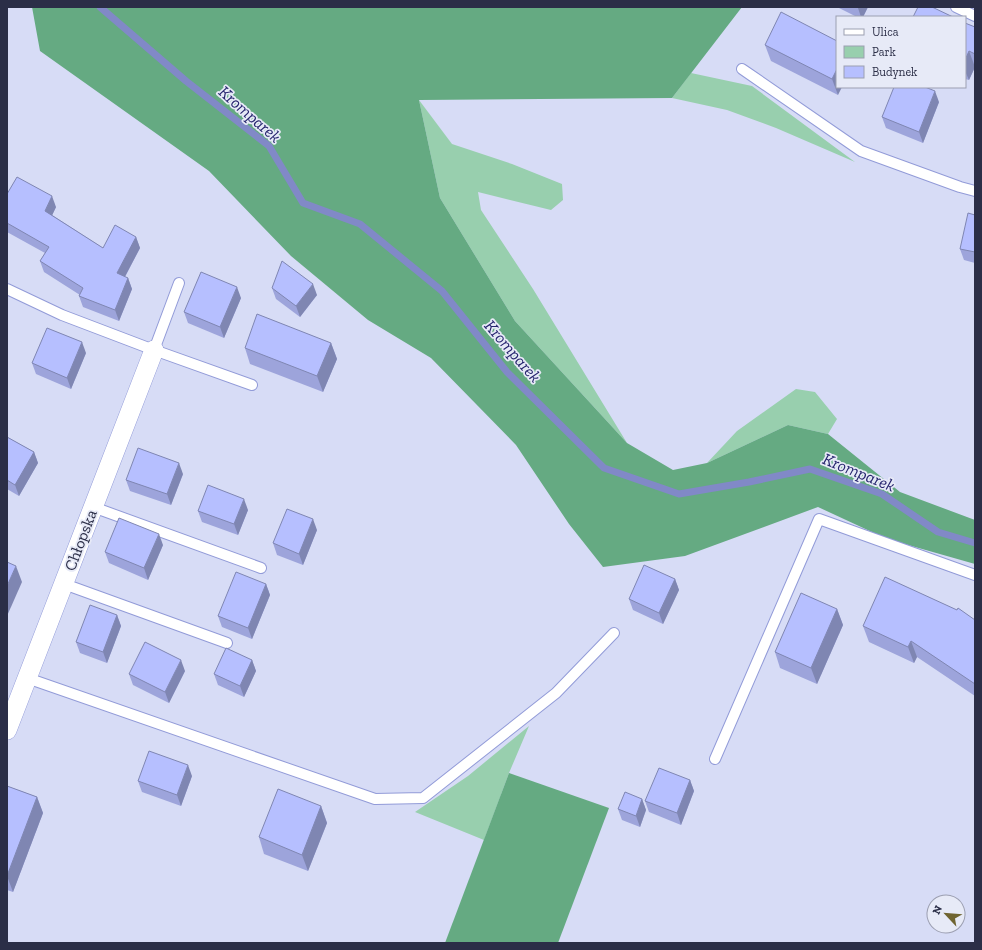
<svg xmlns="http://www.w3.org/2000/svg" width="982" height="950" font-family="'Zilla Slab',serif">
  <rect width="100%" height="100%" fill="#d7dcf6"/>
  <!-- green -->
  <g fill="#98cfae">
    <path d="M691,73L752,86L855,162L776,128L727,110L672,98Z"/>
    <path d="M419,100L452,144L512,164L562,184L563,200L551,210L478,192L481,210L533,289L627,443L515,321L440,198Z"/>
    <path d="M796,389L815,392L837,419L828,434L788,425L707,463L737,431Z"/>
    <path d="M529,726L509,773L484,840L415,812L468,776Z"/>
  </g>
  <!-- forest -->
  <g fill="#65aa82">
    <path d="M32,7H742L672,98L419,100L440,198L515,321L627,443L673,470L707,463L788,425L828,434L900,492L975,520V564L887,539L818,507L685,556L603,567L569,524L516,445L431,358L368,320L291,256L209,171L40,51Z"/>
    <path d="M509,773L609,808L558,943H445Z"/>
  </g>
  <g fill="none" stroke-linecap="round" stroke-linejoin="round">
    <!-- stream -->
    <path stroke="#8189c7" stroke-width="7" d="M100,7L186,81L269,146L303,203L360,224L442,291L507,372L604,468L679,494L749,482L810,469L882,494L938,532L975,543"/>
    <!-- lane casing -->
    <g stroke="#929bd8" stroke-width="12">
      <g id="lane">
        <path d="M956,7L975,16"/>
        <path d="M742,69L861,151L960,187L975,191"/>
        <path d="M7,289L62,315L154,350L252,385"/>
        <path d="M154,350L179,283"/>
        <path d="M93,507L261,568"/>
        <path d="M64,584L227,643"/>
        <path d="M27,678L375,799L423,798L556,693L614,633"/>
        <path d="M715,759L819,519L975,575"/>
      </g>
    </g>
    <!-- street casing -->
    <g stroke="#929bd8" stroke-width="20">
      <path id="street" d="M7,730L154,350"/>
    </g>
    <!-- lane -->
    <use href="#lane" stroke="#fff" stroke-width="10"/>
    <!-- street -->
    <use href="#street" stroke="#fff" stroke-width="19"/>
  </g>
  <!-- wall -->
  <g fill="#9da4db">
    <path d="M837,7H868L863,17H857Z"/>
    <path d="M965,23L975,27V67L969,80L965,79Z"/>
    <path d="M837,41L838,95L771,61L765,45Z"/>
    <path d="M939,102L923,143L886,128L882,117Z"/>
    <path d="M7,194L56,207L52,215L103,248L136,237L140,248L125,277L128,278L132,289L119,321L83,307L79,296L80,295L44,272L40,261L45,253L7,232Z"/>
    <path d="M975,215V263L964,260L960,249Z"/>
    <path d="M272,288L317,295L300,317L276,299Z"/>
    <path d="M241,298L224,338L188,323L184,312Z"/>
    <path d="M331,343L337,359L323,392L250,364L245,348Z"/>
    <path d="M86,353L71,389L36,374L32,363Z"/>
    <path d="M7,437L34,452L38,463L19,496L7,489Z"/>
    <path d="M183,474L171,505L130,491L126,480Z"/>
    <path d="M248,510L238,535L202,522L198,511Z"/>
    <path d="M317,530L303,565L277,555L273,543Z"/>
    <path d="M163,545L148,580L109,563L105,552Z"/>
    <path d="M675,579L679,590L663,624L633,610L629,599Z"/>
    <path d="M266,584L270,595L252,639L222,627L218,616Z"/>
    <path d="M837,609L843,625L817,684L780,668L775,652Z"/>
    <path d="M117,615L121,626L107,663L80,653L76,642Z"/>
    <path d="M975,620V696L917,657L914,663L869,642L863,626Z"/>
    <path d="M252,660L256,671L244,697L218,685L214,674Z"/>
    <path d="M185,671L169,703L133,685L129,674Z"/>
    <path d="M192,776L181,806L142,792L138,781Z"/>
    <path d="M690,780L694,791L681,825L649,812L645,801Z"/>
    <path d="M7,786L37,797L43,813L13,892L7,890Z"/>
    <path d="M642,799L646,810L640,827L622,820L618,809Z"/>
    <path d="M321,806L327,823L308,871L264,854L259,837Z"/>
  </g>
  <!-- shaded-wall -->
  <g fill="#7f86b2">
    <path d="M858,7H868L863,17H861L858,8Z"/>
    <path d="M969,51L975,67L969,80L965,71V60Z"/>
    <path d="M837,69V87H842L838,95L832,79Z"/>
    <path d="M935,91L939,102L923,143L919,132Z"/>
    <path d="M52,196L56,207L49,222L45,211Z"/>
    <path d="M136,237L140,248L121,284L117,273Z"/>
    <path d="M128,278L132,289L119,321L115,310Z"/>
    <path d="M313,284L317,295L300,317L296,306Z"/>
    <path d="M237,287L241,298L224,338L220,327Z"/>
    <path d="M82,342L86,353L71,389L67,378Z"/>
    <path d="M331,343L337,359L323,392L317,376Z"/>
    <path d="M34,452L38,463L19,496L15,485Z"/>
    <path d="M179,463L183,474L171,505L167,494Z"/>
    <path d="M244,499L248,510L238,535L234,524Z"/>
    <path d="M313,519L317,530L303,565L299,554Z"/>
    <path d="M159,534L163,545L148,580L144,568Z"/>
    <path d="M16,566L22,582L7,616V586Z"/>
    <path d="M675,579L679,590L663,624L659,613Z"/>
    <path d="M266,584L270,595L252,639L248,628Z"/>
    <path d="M837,609L843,625L817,684L811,668Z"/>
    <path d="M117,615L121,626L107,663L103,652Z"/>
    <path d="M911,641L917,657L914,663L908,647Z"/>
    <path d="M181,660L185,671L169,703L165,692Z"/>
    <path d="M252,660L256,671L244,697L240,686Z"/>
    <path d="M188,765L192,776L181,806L177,795Z"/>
    <path d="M690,780L694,791L681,825L677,813Z"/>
    <path d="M37,797L43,813L13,892L7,876Z"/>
    <path d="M642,799L646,810L640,827L636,816Z"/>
    <path d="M321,806L327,823L308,871L302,855Z"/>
  </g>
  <!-- building -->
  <g fill="#b6bfff" stroke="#7f86b2">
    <path d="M918,7H932L953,17H913Z"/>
    <path d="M781,12L837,41V69L832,79L765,45Z"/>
    <path d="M965,23L975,27V54L969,51L965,60Z"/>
    <path d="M894,87H925L935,91L919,132L882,117Z"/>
    <path d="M17,177L52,196L45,211L103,248L115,225L136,237L117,273L128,278L115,310L79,296L83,288L40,261L49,247L7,223V194Z"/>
    <path d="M968,213L975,215V252L960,249Z"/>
    <path d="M282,261L313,284L296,306L272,288Z"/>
    <path d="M201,272L237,287L220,327L184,312Z"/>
    <path d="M257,314L331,343L317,376L245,348Z"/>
    <path d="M47,328L82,342L67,378L32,363Z"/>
    <path d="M7,437L34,452L15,485L7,480Z"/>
    <path d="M138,448L179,463L167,494L126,480Z"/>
    <path d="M208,485L244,499L234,524L198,511Z"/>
    <path d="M287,509L313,519L299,554L273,543Z"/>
    <path d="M119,518L159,534L144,568L105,552Z"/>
    <path d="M7,562L16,566L7,586Z"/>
    <path d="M644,565L675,579L659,613L629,599Z"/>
    <path d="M236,572L266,584L248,628L218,616Z"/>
    <path d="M885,577L957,610L958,608L975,620V684L911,641L908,647L863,626Z"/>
    <path d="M801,593L837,609L811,668L775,652Z"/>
    <path d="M90,605L117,615L103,652L76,642Z"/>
    <path d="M145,642L181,660L165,692L129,674Z"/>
    <path d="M226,648L252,660L240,686L214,674Z"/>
    <path d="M149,751L188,765L177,795L138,781Z"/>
    <path d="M659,768L690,780L677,813L645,801Z"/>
    <path d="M7,786L37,797L7,876Z"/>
    <path d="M278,789L321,806L302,855L259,837Z"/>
    <path d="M625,792L642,799L636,816L618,809Z"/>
  </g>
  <g text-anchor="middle" stroke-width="3.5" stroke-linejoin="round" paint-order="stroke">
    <!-- street labels -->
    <g font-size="16" fill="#2b2e47" stroke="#e7eaf7">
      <text transform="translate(80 540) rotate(-69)" y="6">Chłopska</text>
    </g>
    <!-- water labels -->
    <g font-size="17" font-style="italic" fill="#26256e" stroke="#e7eaf7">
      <text transform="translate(250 114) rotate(41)" y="6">Kromparek</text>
      <text transform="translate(513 351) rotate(49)" y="6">Kromparek</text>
      <text transform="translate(859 472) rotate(22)" y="6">Kromparek</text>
    </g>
  </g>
  <!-- border -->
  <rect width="982" height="950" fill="none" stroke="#2b2e47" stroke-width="16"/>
  <!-- legend -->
  <rect x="836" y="16" width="130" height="72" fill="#e7eaf7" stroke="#9c9fb1"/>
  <rect x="844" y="29" width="20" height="6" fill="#ffffff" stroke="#9c9fb1"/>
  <text x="872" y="36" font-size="12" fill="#2b2e47">Ulica</text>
  <rect x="844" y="46" width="20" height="12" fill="#98cfae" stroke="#9c9fb1"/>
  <text x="872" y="56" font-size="12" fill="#2b2e47">Park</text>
  <rect x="844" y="66" width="20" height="12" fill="#b6bfff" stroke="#9c9fb1"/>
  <text x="872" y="76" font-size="12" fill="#2b2e47">Budynek</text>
  <!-- north arrow -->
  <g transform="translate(946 914) rotate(296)"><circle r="19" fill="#e7eaf7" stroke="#9c9fb1"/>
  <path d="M0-3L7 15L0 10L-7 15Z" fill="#6f6431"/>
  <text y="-6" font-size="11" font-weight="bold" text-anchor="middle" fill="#2b2e47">N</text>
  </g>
</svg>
